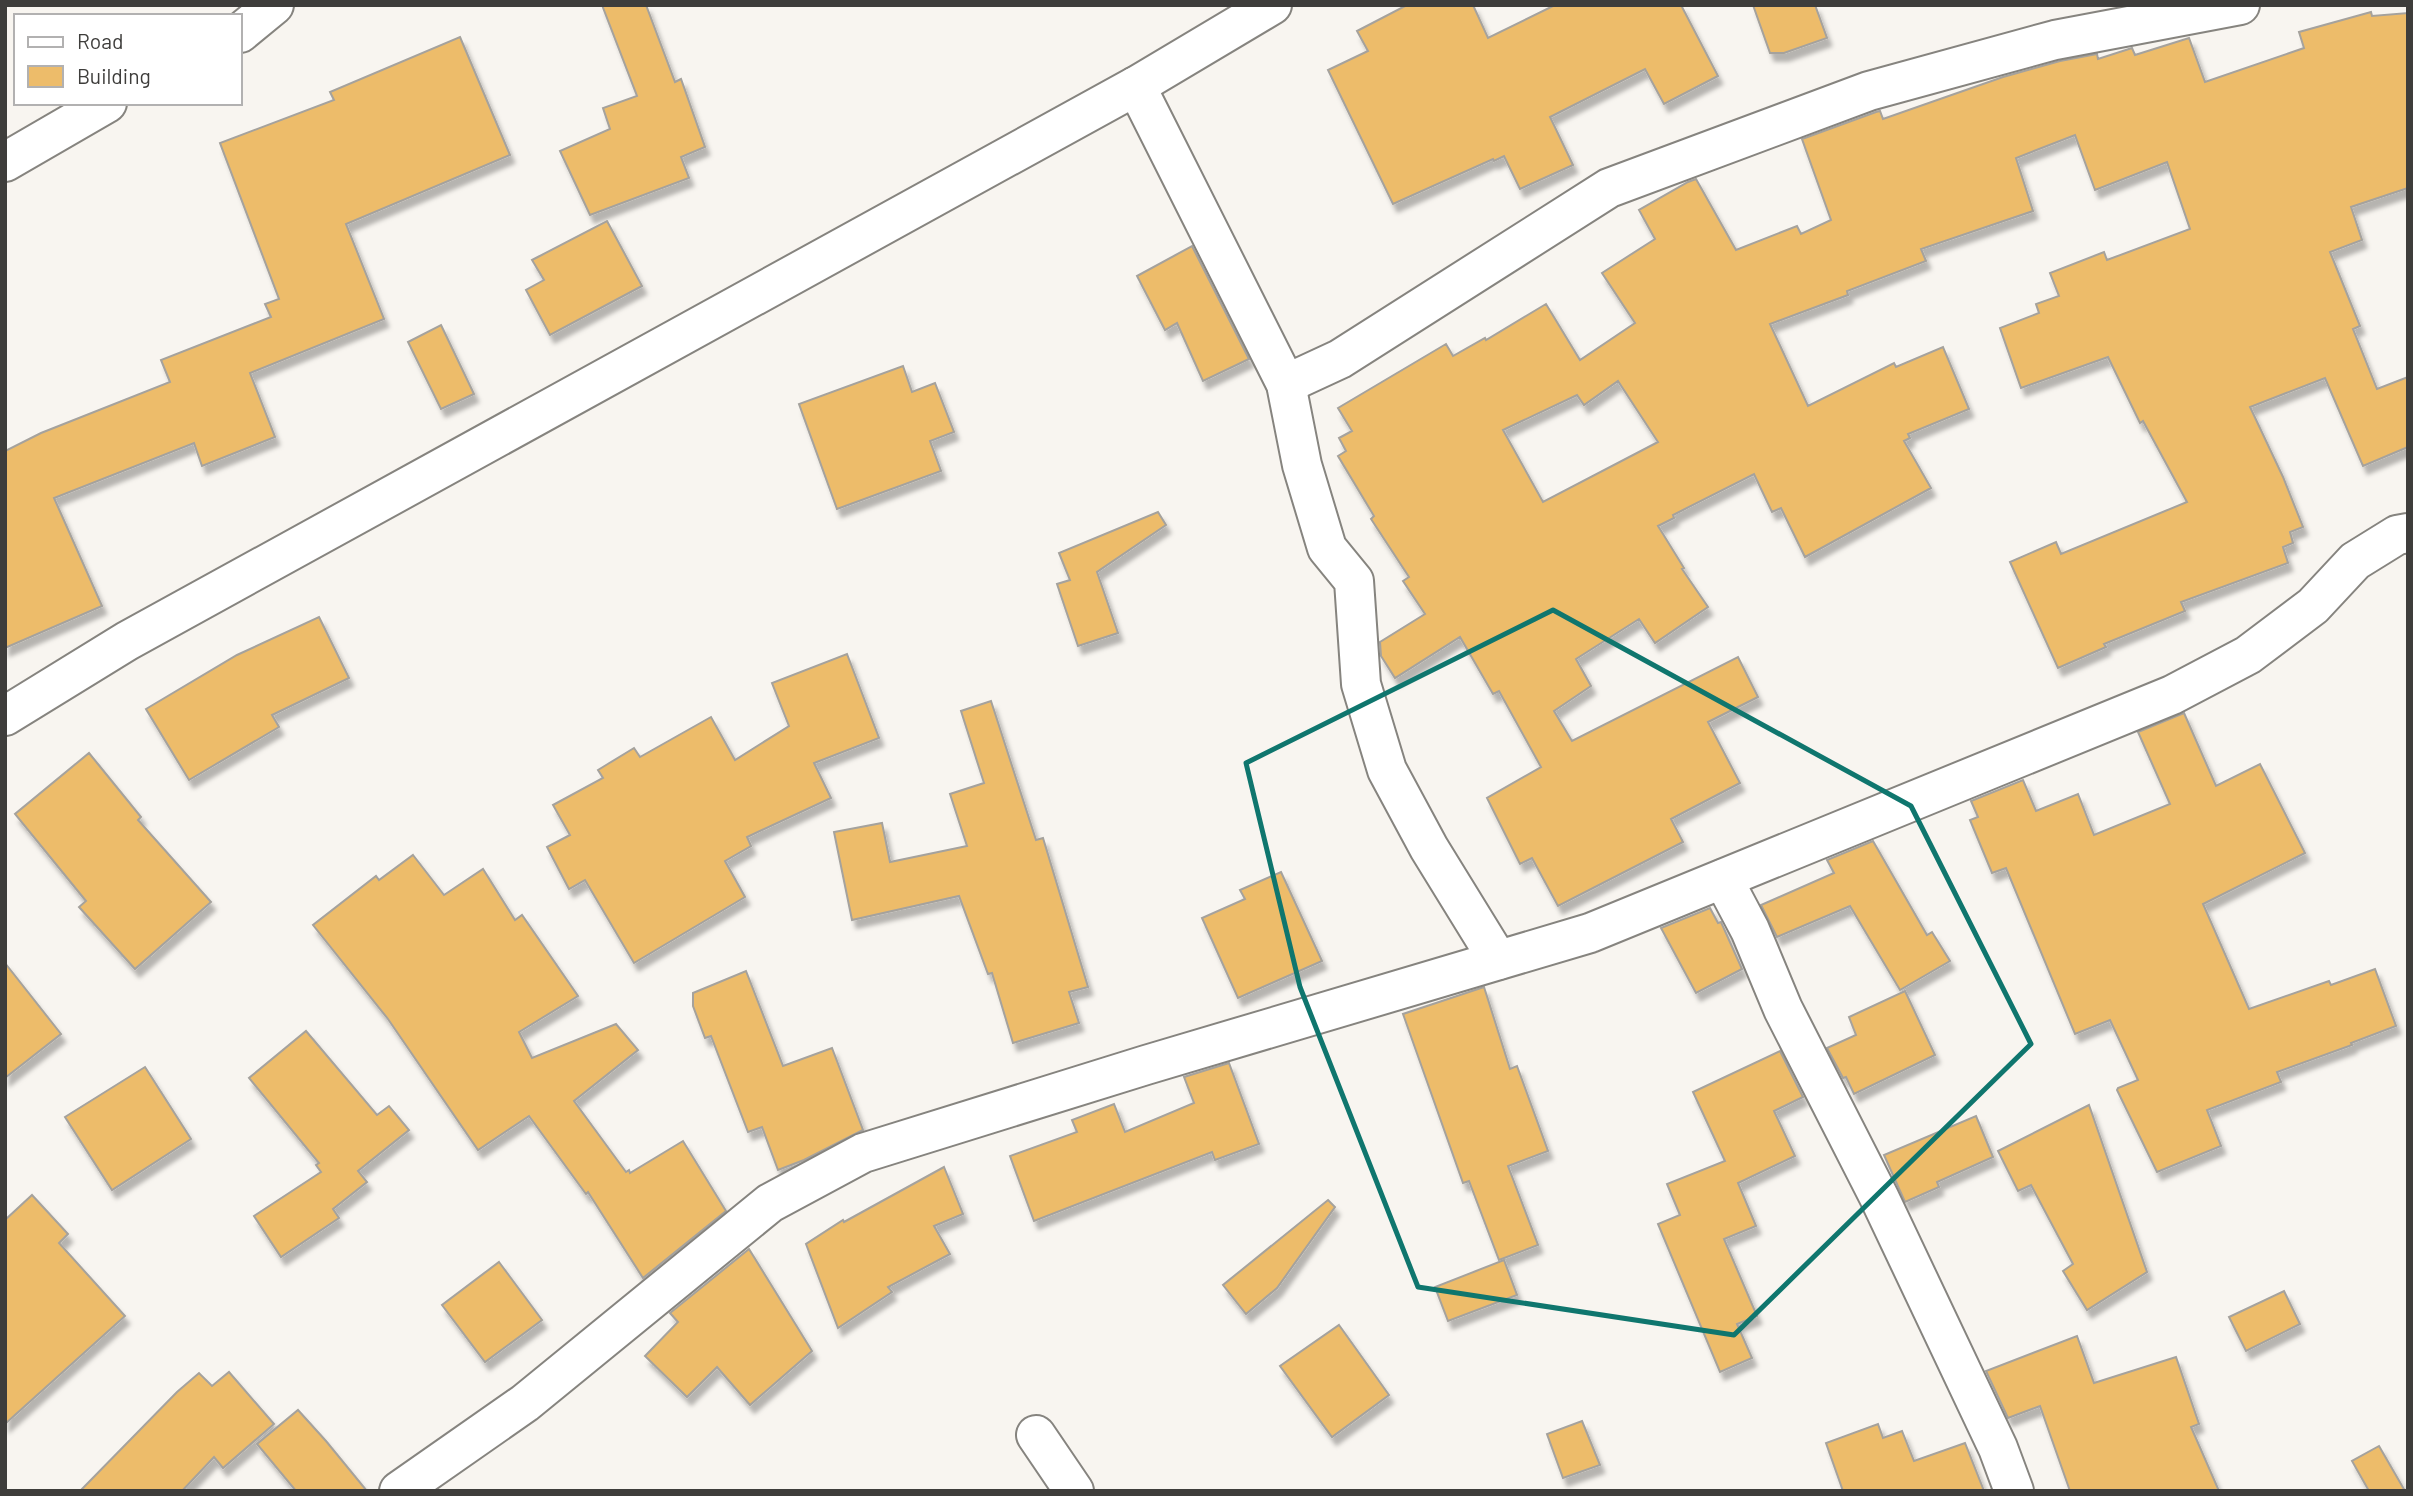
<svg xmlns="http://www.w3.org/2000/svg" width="2413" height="1496" font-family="Barlow,sans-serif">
  <defs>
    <filter id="shadow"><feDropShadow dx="4.5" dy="8" stdDeviation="2" flood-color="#0004"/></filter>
  </defs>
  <rect width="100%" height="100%" fill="#f8f5f0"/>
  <!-- building -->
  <g fill="#edbc6a" stroke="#a5a29d" stroke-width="2" fill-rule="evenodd" filter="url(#shadow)">
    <path d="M602,5H646L675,82L681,79L705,147L681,157L689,178L590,215L560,151L610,129L603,108L637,96Z"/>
    <path d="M1407,5H1473L1488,38L1555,5H1681L1718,76L1664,104L1645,69L1550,117L1573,165L1520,189L1504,156L1494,161L1493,159L1393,204L1328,70L1368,51L1357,31Z"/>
    <path d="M1753,5H1815L1827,38L1784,53H1770Z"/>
    <path d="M2371,12L2372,16L2408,13V188L2351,207L2362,240L2330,252L2360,326L2353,329L2377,389L2408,377V447L2363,466L2325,378L2250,407L2283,477L2303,527L2290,532L2293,543L2283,547L2288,563L2181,602L2185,611L2104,644L2106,647L2058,668L2010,562L2056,542L2061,554L2187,502L2143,421L2140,423L2108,357L2021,388L2000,328L2039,313L2036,304L2059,296L2050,273L2104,252L2107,260L2190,229L2167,162L2095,190L2075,135L2016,158L2033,211L1921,249L1926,261L1847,291L1848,295L1770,324L1808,406L1894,363L1896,367L1943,347L1969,409L1908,434L1910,438L1904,441L1931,488L1805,557L1781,508L1772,512L1754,474L1673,515L1674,518L1658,526L1684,568L1682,569L1708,607L1655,643L1639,619L1576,659L1591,686L1554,711L1572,741L1738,657L1758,697L1708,722L1740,783L1671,819L1683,842L1558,906L1532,858L1520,864L1487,798L1541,767L1499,691L1493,694L1460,637L1395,678L1381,656L1380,642L1425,614L1403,581L1409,577L1371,519L1374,516L1338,456L1346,451L1339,438L1352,431L1338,408L1446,344L1453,356L1485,338L1486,340L1546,304L1580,360L1635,323L1602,273L1655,239L1639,210L1688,182L1696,179L1736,250L1797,226L1801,234L1831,220L1802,139L1876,112L1880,111L1883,119L2003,77L2060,61L2097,54L2098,59L2132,48L2135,55L2189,38L2205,82L2304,48L2299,32ZM1618,381L1658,442L1543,502L1503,430L1577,395L1584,405Z"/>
    <path d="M460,37L510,155L346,224L384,319L250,373L275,437L202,466L194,443L54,498L102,606L5,648V451L41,433L170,382L161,360L271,317L265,304L279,299L220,143L334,100L330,92Z"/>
    <path d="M607,221L642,286L550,335L526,290L544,280L532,260Z"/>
    <path d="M1192,246L1249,359L1203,381L1177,323L1165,330L1137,276Z"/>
    <path d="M441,325L474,394L441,409L408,342Z"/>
    <path d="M903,366L912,392L935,383L954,432L930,441L941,471L837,509L799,404Z"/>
    <path d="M1158,512L1166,525L1097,572L1118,633L1078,646L1057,584L1070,580L1059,553Z"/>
    <path d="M319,617L349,678L272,715L279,727L189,780L146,709L237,655Z"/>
    <path d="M847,654L879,738L814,763L831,798L747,837L751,846L725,861L745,897L634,963L585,880L569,889L547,847L570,835L553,805L603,778L598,770L634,748L640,757L711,717L735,760L789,726L772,683Z"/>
    <path d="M991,701L1036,840L1043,838L1088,987L1069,992L1079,1023L1013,1043L992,973L988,974L959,896L852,920L834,832L882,823L890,862L967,846L950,794L984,783L961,711Z"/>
    <path d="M2184,713L2216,786L2260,764L2305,853L2203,904L2249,1009L2329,981L2331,985L2375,969L2396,1026L2351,1043L2352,1045L2277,1072L2281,1082L2207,1110L2221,1146L2157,1172L2117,1090L2118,1088L2138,1080L2110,1020L2075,1034L2006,868L1992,873L1970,820L1978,817L1971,801L2023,780L2036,811L2078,794L2094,835L2170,804L2138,732Z"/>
    <path d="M89,753L141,817L138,820L211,902L135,969L79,907L86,901L15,814Z"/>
    <path d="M1873,841L1927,935L1932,932L1950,961L1900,990L1850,906L1777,937L1761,905L1834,873L1827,860Z"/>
    <path d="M413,855L444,895L483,869L515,920L522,915L578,996L519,1032L532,1058L616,1024L638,1050L574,1101L626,1172L629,1170L630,1173L683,1141L726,1211L643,1278L588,1192L586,1194L529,1116L478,1150L388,1019L313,925L376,876L379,880Z"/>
    <path d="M1281,872L1322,961L1238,998L1202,918L1245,899L1240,890Z"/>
    <path d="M1710,908L1718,923L1721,922L1742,969L1696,993L1661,928Z"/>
    <path d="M5,963L61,1034L5,1078Z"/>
    <path d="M746,971L783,1066L832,1048L863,1130L804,1160L778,1170L762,1127L748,1132L711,1036L705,1038L693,1006V993Z"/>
    <path d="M1484,987L1510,1069L1517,1066L1548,1151L1508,1166L1538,1245L1499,1260L1469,1181L1463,1183L1403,1014Z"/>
    <path d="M1905,991L1935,1055L1854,1094L1846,1077L1843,1078L1827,1048L1856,1035L1849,1017Z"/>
    <path d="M306,1031L377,1115L389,1106L409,1130L358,1171L367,1182L333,1209L339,1218L281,1257L254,1216L321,1172L316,1165L319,1163L249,1078Z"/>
    <path d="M1780,1051L1803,1097L1774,1111L1795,1156L1738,1183L1756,1226L1724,1239L1757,1316L1737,1324L1752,1358L1720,1372L1658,1224L1680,1215L1667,1184L1725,1161L1693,1092Z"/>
    <path d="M1229,1063L1259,1144L1215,1160L1212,1152L1034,1221L1010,1156L1077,1132L1072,1120L1114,1104L1125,1132L1194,1103L1184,1077Z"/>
    <path d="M145,1067L191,1139L112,1190L65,1117Z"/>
    <path d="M2089,1105L2147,1272L2087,1310L2063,1271L2073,1264L2031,1185L2018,1191L1998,1151Z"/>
    <path d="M1976,1116L1993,1157L1937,1182L1939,1187L1905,1202L1884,1155Z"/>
    <path d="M944,1167L963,1214L934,1226L950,1254L888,1287L892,1292L838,1328L806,1244L843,1220L844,1222Z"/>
    <path d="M32,1195L68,1234L59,1243L125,1316L5,1424V1220Z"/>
    <path d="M1328,1200L1335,1207L1277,1288L1246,1314L1223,1285Z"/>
    <path d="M749,1249L812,1351L750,1405L717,1367L687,1397L645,1356L678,1322L670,1313Z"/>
    <path d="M1504,1260L1517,1295L1448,1321L1435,1287Z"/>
    <path d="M499,1262L542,1320L485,1362L442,1305Z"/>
    <path d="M2284,1291L2300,1324L2246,1351L2229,1317Z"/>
    <path d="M1339,1325L1389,1395L1332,1437L1280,1366Z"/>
    <path d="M2077,1336L2094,1383L2176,1357L2199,1424L2191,1427L2219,1491H2070L2040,1406L2008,1418L1986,1371Z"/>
    <path d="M229,1372L274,1424L223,1468L214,1457L182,1491H80L177,1392L199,1373L212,1386Z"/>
    <path d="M298,1410L326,1441L367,1491H296L257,1444Z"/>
    <path d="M1582,1421L1600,1465L1563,1478L1547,1434Z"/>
    <path d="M1878,1424L1883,1438L1902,1431L1914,1461L1965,1443L1984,1491H1843L1826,1443Z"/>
    <path d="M2379,1446L2405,1491H2369L2352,1461Z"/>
  </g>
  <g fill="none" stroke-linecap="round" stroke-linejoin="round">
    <!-- minor casing -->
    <g stroke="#86847f" stroke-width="42">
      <g id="minor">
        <path d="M240,33L274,5"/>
        <path d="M1136,86L1286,384L1302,465L1327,548L1354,581L1361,684L1387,770L1429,848L1498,960"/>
        <path d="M5,162L107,103"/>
        <path d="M1286,384L1340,359L1609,188L1869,91L2055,40L2240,5"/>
        <path d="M5,716L127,641L1136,86L1272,5"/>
        <path d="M1723,879L1750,930L1783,1009L1879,1197L1998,1448L2014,1491"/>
        <path d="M1036,1435L1074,1491"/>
        <path d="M399,1491L525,1403L770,1203L863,1153L1146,1065L1590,933L2172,695L2248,655L2313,606L2355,561L2397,535L2408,533"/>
      </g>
    </g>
    <!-- minor -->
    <use href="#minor" stroke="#fff" stroke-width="38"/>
  </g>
  <!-- marked area -->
  <path fill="none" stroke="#0f766e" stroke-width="5" stroke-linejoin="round" d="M1553,610L1911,806L2031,1044L1734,1335L1418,1287L1300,987L1246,763Z"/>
  <!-- border -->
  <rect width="2413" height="1496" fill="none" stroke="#3e3d3b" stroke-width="14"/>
  <!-- legend -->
  <rect x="14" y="14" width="228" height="91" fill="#ffffff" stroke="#b2b1b1" stroke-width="2"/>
  <rect x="28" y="37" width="35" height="10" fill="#ffffff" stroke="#b2b1b1" stroke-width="2"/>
  <text x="77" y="49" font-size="21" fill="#3e3d3b">Road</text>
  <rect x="28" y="66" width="35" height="21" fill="#edbc6a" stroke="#b2b1b1" stroke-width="2"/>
  <text x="77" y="84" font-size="21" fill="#3e3d3b">Building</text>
</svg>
